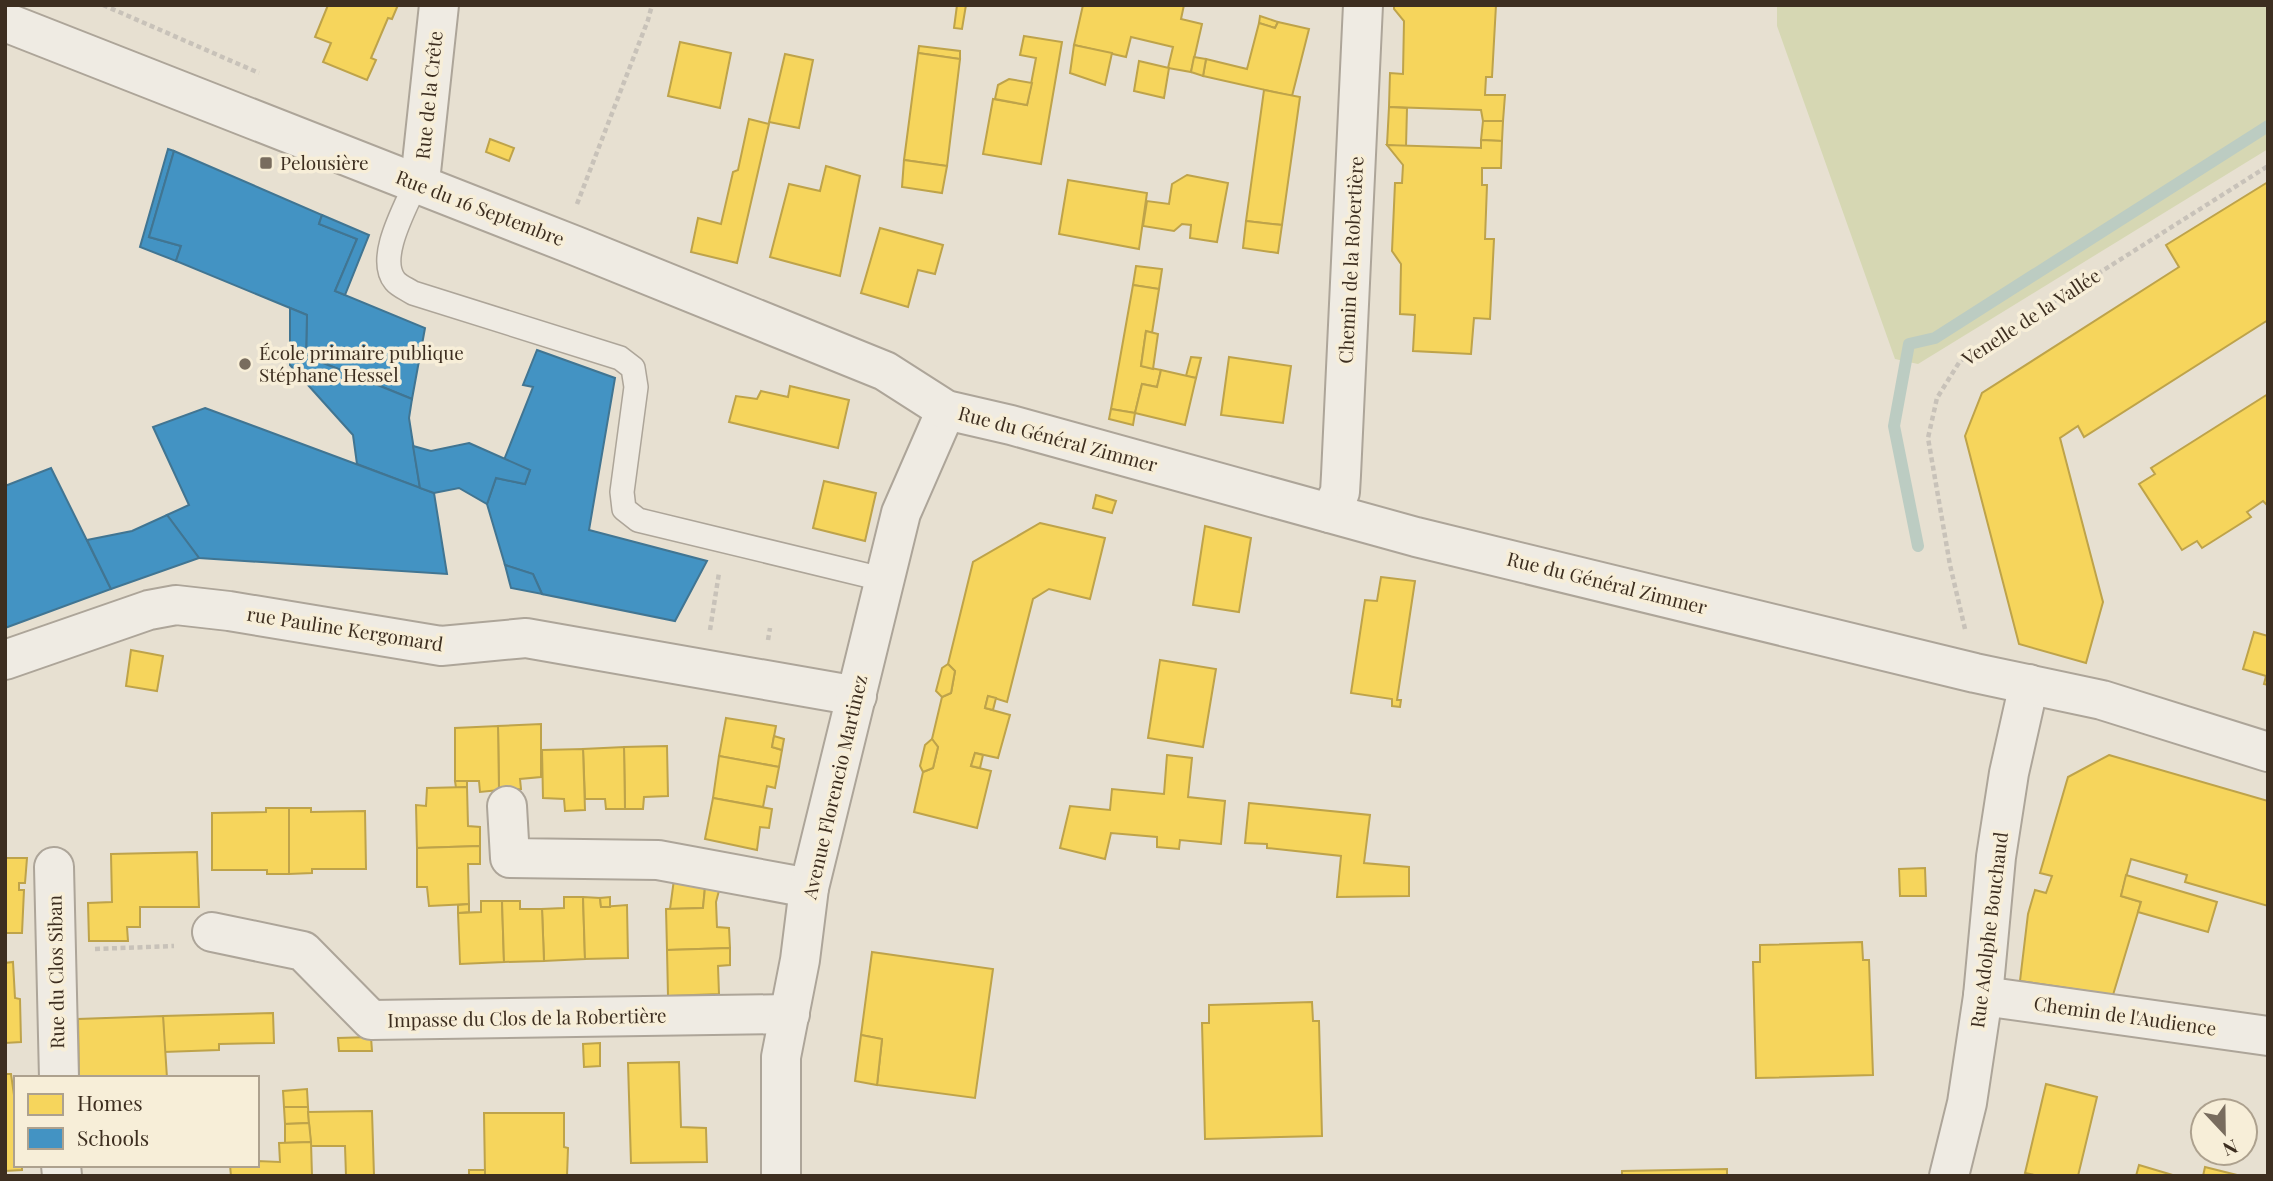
<svg xmlns="http://www.w3.org/2000/svg" width="2273" height="1181" font-family="'Playfair Display',serif">
  <rect width="100%" height="100%" fill="#e7e0d1"/>
  <!-- green -->
  <path fill="#d6d7b3" d="M1777,5H2268V149L1918,364L1895,359L1777,26Z"/>
  <!-- homes -->
  <g fill="#f6d55c" stroke="#bea34a" stroke-width="2">
    <path d="M328,5H398L392,19L388,18L371,58L376,60L367,80L323,62L331,43L315,37Z"/>
    <path d="M957,5H966L962,29L954,28Z"/>
    <path d="M1083,5H1184L1181,19L1202,24L1191,72L1168,68L1173,47L1131,37L1126,57L1074,45Z"/>
    <path d="M1394,5H1496L1492,77H1486L1485,95H1505L1503,121H1483L1481,110L1389,107L1390,73L1403,74L1404,21L1394,9Z"/>
    <path d="M1260,16L1278,22L1275,28L1259,23Z"/>
    <path d="M1278,22L1309,29L1292,96L1203,76L1206,59L1247,69L1259,23L1275,28Z"/>
    <path d="M1024,36L1062,42L1041,164L983,154L993,99L1027,105L1036,58L1020,55Z"/>
    <path d="M680,42L731,53L720,108L668,96Z"/>
    <path d="M1074,45L1112,53L1105,85L1070,73Z"/>
    <path d="M919,46L960,51V59L918,53Z"/>
    <path d="M918,53L960,59L947,166L904,160Z"/>
    <path d="M785,54L813,60L799,128L769,122Z"/>
    <path d="M1194,57L1206,59L1203,76L1191,72Z"/>
    <path d="M1139,61L1169,68L1164,98L1134,91Z"/>
    <path d="M1009,79L1032,83L1027,105L995,99L998,85Z"/>
    <path d="M1264,90L1300,97L1282,225L1246,221Z"/>
    <path d="M1389,107L1407,108L1406,147L1387,145Z"/>
    <path d="M749,119L769,124L737,263L691,252L698,218L721,224L733,172L738,170Z"/>
    <path d="M1483,121H1503L1502,141L1481,140Z"/>
    <path d="M490,139L514,148L509,161L486,152Z"/>
    <path d="M1481,140L1502,141L1501,168H1482V185H1487L1485,239H1494L1490,319L1474,318L1471,354L1413,351L1415,315L1400,314L1401,264L1392,251L1395,183H1402L1403,165L1387,145L1481,148Z"/>
    <path d="M904,160L947,166L942,193L902,187Z"/>
    <path d="M826,166L860,176L840,276L770,257L789,184L820,191Z"/>
    <path d="M1187,175L1228,183L1217,242L1190,238L1191,225L1182,224L1174,231L1143,226L1147,201L1169,204L1172,184Z"/>
    <path d="M1068,180L1147,193L1139,249L1059,234Z"/>
    <path d="M2268,182V320L2084,437L2078,426L2060,438L2103,602L2086,663L2019,644L1965,436L1982,393L2179,267L2166,245Z"/>
    <path d="M1246,221L1282,225L1278,253L1243,248Z"/>
    <path d="M880,228L943,245L935,274L918,270L908,307L861,293Z"/>
    <path d="M1136,266L1162,269L1159,289L1133,285Z"/>
    <path d="M1133,285L1159,289L1152,333L1146,331L1141,366L1161,370L1157,387L1142,384L1135,413L1111,409Z"/>
    <path d="M1146,331L1158,334L1153,369L1141,366Z"/>
    <path d="M1191,357L1201,358L1196,378L1186,376Z"/>
    <path d="M1229,357L1291,366L1283,423L1221,415Z"/>
    <path d="M1161,370L1196,378L1185,425L1135,413L1142,384L1157,387Z"/>
    <path d="M790,386L849,400L838,448L729,422L736,396L757,399L761,391L788,397Z"/>
    <path d="M2268,394V506L2263,501L2247,512L2251,517L2202,548L2197,541L2182,550L2139,484L2155,474L2151,468Z"/>
    <path d="M1111,409L1135,413L1133,425L1109,419Z"/>
    <path d="M824,481L876,493L865,541L813,528Z"/>
    <path d="M1096,495L1116,501L1112,513L1093,508Z"/>
    <path d="M1040,523L1105,538L1090,599L1049,589L1033,599L1007,702L988,696L985,708L1010,715L998,758L975,753L971,766L991,771L977,828L914,812L923,772L933,768L938,747L932,739L942,697L951,693L955,671L948,664L973,562Z"/>
    <path d="M1205,526L1251,538L1239,612L1193,605Z"/>
    <path d="M1381,577L1415,581L1397,700H1401L1400,707L1392,706V699L1351,693L1365,600L1377,601Z"/>
    <path d="M2254,632L2268,636V685L2264,684L2266,676L2243,669Z"/>
    <path d="M131,650L163,656L157,691L126,686Z"/>
    <path d="M1160,660L1216,669L1203,747L1148,738Z"/>
    <path d="M948,664L955,671L951,693L942,697L936,691L942,668Z"/>
    <path d="M988,696L996,698L993,710L985,708Z"/>
    <path d="M726,718L776,726L772,747L782,750L779,767L719,756Z"/>
    <path d="M541,724V777L520,779L521,789L499,790L498,726Z"/>
    <path d="M498,726L499,790L480,792L479,781H455V728Z"/>
    <path d="M774,736L784,739L782,750L772,747Z"/>
    <path d="M932,739L938,747L933,768L923,772L920,766L925,745Z"/>
    <path d="M667,746L668,796L644,797L643,809H625L624,747Z"/>
    <path d="M624,747L625,809H606L605,799H585L583,749Z"/>
    <path d="M583,749L585,810L565,811L564,799L543,798L542,750Z"/>
    <path d="M975,753L983,755L980,768L971,766Z"/>
    <path d="M1167,755L1192,758L1188,797L1225,801L1221,844L1180,840L1179,849L1157,847V837L1111,833L1105,859L1060,848L1070,806L1110,810L1112,789L1164,794Z"/>
    <path d="M2109,755L2268,801V906L2185,882L2187,875L2131,859L2121,896L2141,902L2113,995L2020,981L2028,914L2035,890L2046,893L2052,876L2040,873L2068,777Z"/>
    <path d="M719,756L779,767L775,788L767,786L763,807L713,798Z"/>
    <path d="M455,781H467V787L456,788Z"/>
    <path d="M467,787L468,826L480,827V846L417,848L416,805L426,806L427,788Z"/>
    <path d="M713,798L772,809L769,828L760,827L757,850L705,839Z"/>
    <path d="M1249,803L1370,815L1364,863L1409,867V896L1337,897L1341,856L1267,848V844L1245,843Z"/>
    <path d="M266,808H289V874H267V870H212V813L266,812Z"/>
    <path d="M289,808H311V812L365,811L366,869H312V873L289,874Z"/>
    <path d="M480,846V864H468L469,904L429,906L427,887H417V848Z"/>
    <path d="M197,852L199,907H140V927H127L128,941H89L88,903L112,902L111,854Z"/>
    <path d="M5,858H27L25,883H19V890H24L22,933H5Z"/>
    <path d="M1925,868L1926,896H1900L1899,869Z"/>
    <path d="M675,872L706,877L703,908L670,909Z"/>
    <path d="M2126,875L2217,902L2208,932L2138,912L2141,902L2121,896Z"/>
    <path d="M706,877L721,883L716,902L717,927L729,928L730,948L667,950L666,909L703,908Z"/>
    <path d="M564,897H583L585,959L544,961L542,909L564,908Z"/>
    <path d="M583,897L600,898L601,907L627,905L628,958L585,959Z"/>
    <path d="M610,897V907H601L600,898Z"/>
    <path d="M481,901H502L504,962L460,964L458,913L481,912Z"/>
    <path d="M502,901H520V909H542L544,961L504,962Z"/>
    <path d="M469,904V912L458,913V905Z"/>
    <path d="M1862,942L1863,960H1869L1873,1075L1756,1078L1753,962H1760V945Z"/>
    <path d="M730,948V965L718,966L719,994L668,996L667,950Z"/>
    <path d="M872,952L993,969L975,1098L877,1085L882,1039L861,1035Z"/>
    <path d="M13,962L15,998L20,999L21,1042L5,1043V963Z"/>
    <path d="M1312,1002L1313,1021H1319L1322,1136L1205,1139L1202,1023H1209V1005Z"/>
    <path d="M273,1013L274,1043L219,1044V1050L164,1052L163,1016Z"/>
    <path d="M163,1016L167,1078H79L78,1019Z"/>
    <path d="M861,1035L882,1039L877,1085L855,1081Z"/>
    <path d="M371,1037L372,1051H339L338,1038Z"/>
    <path d="M600,1043V1066L584,1067L583,1044Z"/>
    <path d="M679,1062L681,1127L706,1128L707,1162L631,1163L628,1063Z"/>
    <path d="M5,1074H11L14,1095L16,1094V1165H22V1170L5,1171Z"/>
    <path d="M2046,1084L2097,1097L2078,1176H2040L2025,1173Z"/>
    <path d="M307,1089L308,1107H284L283,1091Z"/>
    <path d="M284,1107H308L309,1123L285,1124Z"/>
    <path d="M372,1111L374,1176H346L345,1146H311L308,1112Z"/>
    <path d="M484,1113H564V1147L568,1148L567,1176H485Z"/>
    <path d="M309,1123L311,1142L285,1143V1124Z"/>
    <path d="M311,1142L312,1176H231L230,1165H257V1161L280,1162L279,1143Z"/>
    <path d="M2139,1165L2176,1176H2136Z"/>
    <path d="M2205,1167L2241,1176H2203Z"/>
    <path d="M1727,1169V1176H1622V1171Z"/>
    <rect x="469" y="1170" width="16" height="6"/>
  </g>
  <!-- schools -->
  <g fill="#4393c3" stroke="#417592" stroke-width="2">
    <path d="M168,149L174,151L149,237L181,246L176,261L140,247Z"/>
    <path d="M174,151L322,215L319,224L357,239L335,291L425,328L412,399L306,356L307,315L176,261L181,246L149,237Z"/>
    <path d="M322,215L369,235L345,295L335,291L357,239L319,224Z"/>
    <path d="M290,308L307,315L306,356L412,399L409,418L420,488L357,464L353,435L290,365Z"/>
    <path d="M537,350L615,378L589,530L707,561L675,621L542,594L533,574L505,565L487,504L496,478L525,484L530,470L504,460L533,387L523,385Z"/>
    <path d="M205,408L434,493L447,574L199,558L167,515L189,505L153,427Z"/>
    <path d="M469,443L530,470L525,484L496,478L487,504L459,488L434,493L420,488L413,446L431,451Z"/>
    <path d="M51,468L111,589L5,628V486Z"/>
    <path d="M167,515L199,558L111,589L87,540L132,531Z"/>
    <path d="M505,565L533,574L542,594L511,588Z"/>
  </g>
  <g fill="none" stroke-linecap="round" stroke-linejoin="round">
    <!-- stream -->
    <path stroke="#bcccc2" stroke-width="12" d="M1918,546L1894,426L1909,344L1935,338L2268,126"/>
    <!-- service casing -->
    <g stroke="#ada599" stroke-width="26">
      <path id="service" d="M416,183C406,207 376,258 395,281C399,286 407,289 413,293L620,358L633,368L636,387L622,492L624,509L638,520L886,580"/>
    </g>
    <!-- minor casing -->
    <g stroke="#ada599" stroke-width="42">
      <g id="minor">
        <path d="M416,183L421,172L439,5"/>
        <path d="M1330,513L1340,492L1341,475L1363,5"/>
        <path d="M5,660L149,610L176,605L229,611L441,646L526,638L857,696"/>
        <path d="M507,806L510,858L658,860L809,888"/>
        <path d="M54,867L59,1078"/>
        <path d="M212,932L303,951L371,1020L790,1014"/>
        <path d="M1983,996L2268,1036"/>
        <path d="M61,1165L62,1176"/>
        <path d="M781,1176V1057L800,960L809,888L901,513L946,410"/>
        <path d="M1949,1176L1967,1103L1983,996L1996,857L2009,773L2029,684"/>
      </g>
    </g>
    <!-- tertiary casing -->
    <g stroke="#ada599" stroke-width="42">
      <path id="tertiary" d="M5,22L576,246L885,371L946,410L1011,425L1416,537L1975,673L2102,700L2268,752"/>
    </g>
    <!-- path -->
    <g stroke="#c8c2b9" stroke-width="4.5" stroke-dasharray="5 3.5" stroke-linecap="butt">
      <path d="M103,5L259,73"/>
      <path d="M577,204L648,20L652,5"/>
      <path d="M1965,629L1950,565L1928,438L1937,398L1960,361L2268,166"/>
      <path d="M710,630L719,573"/>
      <path d="M768,640L770,628"/>
      <path d="M95,949L174,946"/>
    </g>
    <!-- service -->
    <use href="#service" stroke="#efebe3" stroke-width="23"/>
    <!-- minor -->
    <use href="#minor" stroke="#efebe3" stroke-width="38"/>
    <!-- tertiary -->
    <use href="#tertiary" stroke="#efebe3" stroke-width="38"/>
  </g>
  <!-- markers -->
  <g fill="#786c5e" stroke="#f7eed8" stroke-width="2.5">
    <rect x="259" y="156" width="14" height="14" rx="3.5"/>
    <circle cx="245" cy="364" r="7"/>
  </g>
  <g text-anchor="middle" stroke-width="7" stroke-linejoin="round" paint-order="stroke">
    <!-- street labels -->
    <g font-size="19" fill="#3d2e20" stroke="#f7eed8">
      <text transform="translate(429 95) rotate(-84)" y="7">Rue de la Crête</text>
      <text transform="translate(480 208) rotate(21)" y="7">Rue du 16 Septembre</text>
      <text transform="translate(1351 260) rotate(-87)" y="7">Chemin de la Robertière</text>
      <text transform="translate(2031 317) rotate(-33)" y="7">Venelle de la Vallée</text>
      <text transform="translate(1058 439) rotate(15)" y="7">Rue du Général Zimmer</text>
      <text transform="translate(1607 583) rotate(14)" y="7">Rue du Général Zimmer</text>
      <text transform="translate(345 629) rotate(9)" y="7">rue Pauline Kergomard</text>
      <text transform="translate(835 787) rotate(-77)" y="7">Avenue Florencio Martinez</text>
      <text transform="translate(1989 930) rotate(-83)" y="7">Rue Adolphe Bouchaud</text>
      <text transform="translate(56 972) rotate(-91)" y="7">Rue du Clos Siban</text>
      <text transform="translate(2125 1016) rotate(8)" y="7">Chemin de l'Audience</text>
      <text transform="translate(527 1018) rotate(-1)" y="7">Impasse du Clos de la Robertière</text>
    </g>
    <!-- poi labels -->
    <g font-size="19" fill="#3d2e20" stroke="#f7eed8" text-anchor="start">
      <text x="280" y="170">Pelousière</text>
      <text x="259" y="360">École primaire publique<tspan x="259" dy="22">Stéphane Hessel</tspan></text>
    </g>
  </g>
  <!-- border -->
  <rect width="2273" height="1181" fill="none" stroke="#3d2e20" stroke-width="14"/>
  <!-- legend -->
  <rect x="14" y="1076" width="245" height="91" fill="#f7eed8" stroke="#ada18e" stroke-width="2"/>
  <rect x="28" y="1094" width="35" height="21" fill="#f6d55c" stroke="#ada18e" stroke-width="2"/>
  <text x="77" y="1111" font-size="21" fill="#3d2e20">Homes</text>
  <rect x="28" y="1128" width="35" height="21" fill="#4393c3" stroke="#ada18e" stroke-width="2"/>
  <text x="77" y="1146" font-size="21" fill="#3d2e20">Schools</text>
  <!-- north arrow -->
  <g transform="translate(2224 1132) rotate(158)"><circle r="33" fill="#f7eed8" stroke="#ada18e" stroke-width="2"/>
  <path d="M0-5L12 26L0 18L-12 26Z" fill="#786c5e"/>
  <text y="-10" font-size="19" font-weight="bold" text-anchor="middle" fill="#3d2e20">N</text>
  </g>
</svg>
